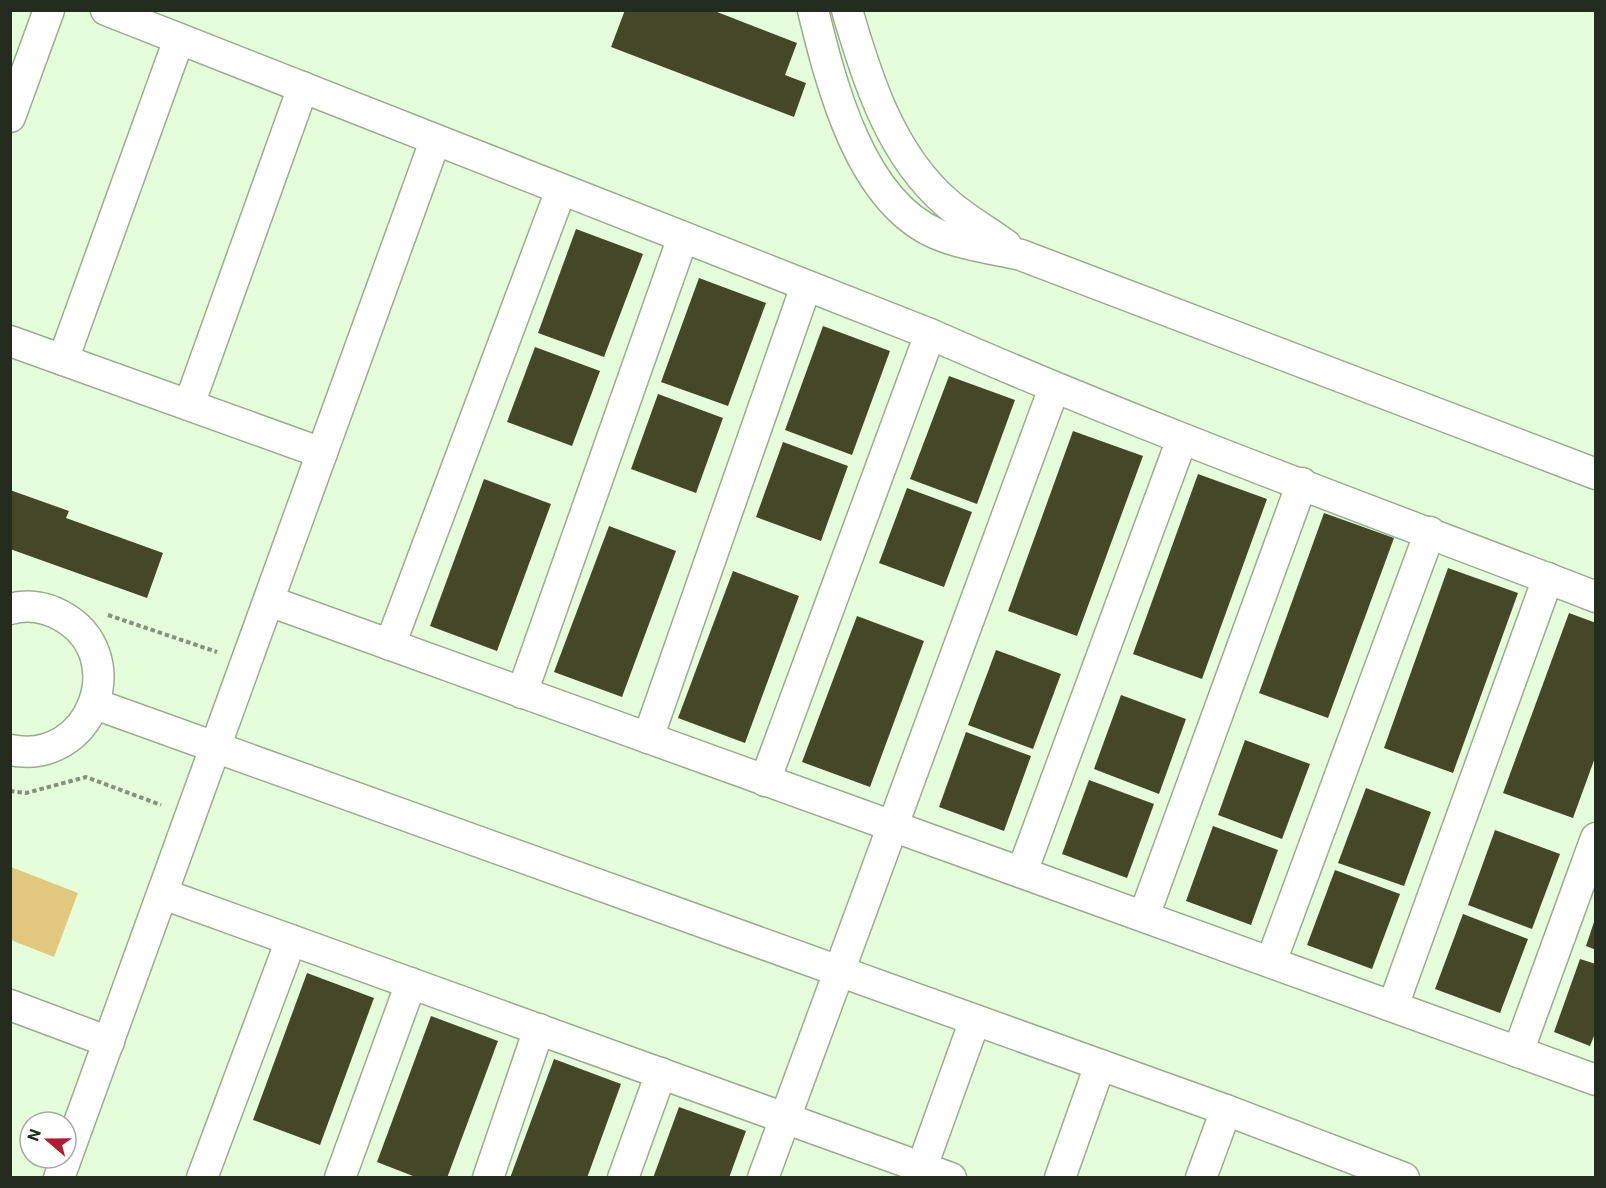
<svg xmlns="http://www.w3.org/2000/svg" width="1606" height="1188" font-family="Roboto,sans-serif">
  <rect width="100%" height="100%" fill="#e6fddc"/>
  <!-- green -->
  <path fill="#e2c77e" d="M11,867L78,893L54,957L11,940Z"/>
  <!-- building -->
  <g fill="#454828">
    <path d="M625,10H712L797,43L785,75L806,83L794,117L611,47Z"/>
    <path d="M576,229L643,254L604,357L538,333Z"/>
    <path d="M699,278L766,303L728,406L661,382Z"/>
    <path d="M823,326L890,351L852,455L785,430Z"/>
    <path d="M535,347L600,371L572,446L507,422Z"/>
    <path d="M949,376L1015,400L977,504L910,479Z"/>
    <path d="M658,394L723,418L696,493L631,469Z"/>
    <path d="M1073,431L1143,456L1077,636L1008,611Z"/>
    <path d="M783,442L848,466L821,541L756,517Z"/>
    <path d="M1198,474L1267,499L1202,679L1133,654Z"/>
    <path d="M484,479L551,504L497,651L430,626Z"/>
    <path d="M907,488L972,512L944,587L879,563Z"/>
    <path d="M10,490L69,511L66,518L163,553L147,598L10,549Z"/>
    <path d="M1324,513L1394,538L1328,718L1259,693Z"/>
    <path d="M609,526L676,551L622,697L554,672Z"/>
    <path d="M1448,568L1518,593L1453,773L1384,748Z"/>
    <path d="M733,571L799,596L745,743L678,718Z"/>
    <path d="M1569,613L1596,623V755L1573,818L1503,793Z"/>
    <path d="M857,616L924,641L870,787L802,762Z"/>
    <path d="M996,650L1061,674L1033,749L968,725Z"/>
    <path d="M1121,695L1186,719L1159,794L1094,769Z"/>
    <path d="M966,732L1031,756L1004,831L939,807Z"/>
    <path d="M1245,740L1310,764L1282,839L1218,815Z"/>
    <path d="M1089,780L1154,804L1127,878L1062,854Z"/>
    <path d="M1366,788L1431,812L1404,886L1338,863Z"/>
    <path d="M1213,826L1278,850L1251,925L1186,901Z"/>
    <path d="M1495,830L1560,854L1532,929L1468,905Z"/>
    <path d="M1335,870L1400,894L1372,969L1307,945Z"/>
    <path d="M1463,914L1528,939L1500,1013L1435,989Z"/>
    <path d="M1595,919H1596V950L1586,946Z"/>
    <path d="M1580,959L1596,964V1031L1590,1046L1554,1032Z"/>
    <path d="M307,973L374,998L320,1145L253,1120Z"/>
    <path d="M431,1016L498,1041L447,1178H418L377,1162Z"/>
    <path d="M554,1059L621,1084L587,1178H510Z"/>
    <path d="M679,1107L746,1131L729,1178H653Z"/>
  </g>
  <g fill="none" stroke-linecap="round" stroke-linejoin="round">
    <!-- minor casing -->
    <g stroke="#98ad8e" stroke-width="33">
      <g id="minor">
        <path d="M106,10L930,334C1148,430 1373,511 1596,597"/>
        <path d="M813,10C831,84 860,201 937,234C963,245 994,249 1021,255L1596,474"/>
        <path d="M847,10C867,79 891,155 947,203C965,219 987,231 1006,245"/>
        <path d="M10,117L49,10"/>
        <path d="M10,341L322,453"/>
        <path d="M63,360L179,39"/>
        <path d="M189,405L303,87"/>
        <path d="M269,601L1596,1080"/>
        <path d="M10,609C27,604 45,607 60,615C134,654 92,767 10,750"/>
        <path d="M390,645L561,190"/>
        <path d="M522,693L683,237"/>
        <path d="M95,704L1226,1110L1404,1178"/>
        <path d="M648,738L806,286"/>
        <path d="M765,781L930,334"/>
        <path d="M1022,872L1182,439"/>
        <path d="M163,894L951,1178"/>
        <path d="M1144,916L1302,483"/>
        <path d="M1271,962L1430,532"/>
        <path d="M10,1005L109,1042"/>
        <path d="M1393,1006L1548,578"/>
        <path d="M1518,1052L1596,838"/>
        <path d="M59,1178L435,141"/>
        <path d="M202,1178L291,940"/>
        <path d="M340,1178L411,983"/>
        <path d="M488,1178L539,1029"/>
        <path d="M623,1178L661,1073"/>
        <path d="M763,1178L1054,388"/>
        <path d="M918,1178L975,1020"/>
        <path d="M1060,1178L1100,1065"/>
        <path d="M1201,1178L1226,1110"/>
      </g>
    </g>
    <!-- path -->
    <g stroke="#84937d" stroke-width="4" stroke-dasharray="4.5 3" stroke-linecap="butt">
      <path d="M108,615L217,652"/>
      <path d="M10,791L26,793L86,777L161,805"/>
    </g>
    <!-- minor -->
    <use href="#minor" stroke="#fff" stroke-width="30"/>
  </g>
  <!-- border -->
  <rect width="1606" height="1188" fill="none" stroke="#232c1f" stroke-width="24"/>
  <!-- north arrow -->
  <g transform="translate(48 1140) rotate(290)"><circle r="28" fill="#ffffff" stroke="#a7aba5" stroke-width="1.5"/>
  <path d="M0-4.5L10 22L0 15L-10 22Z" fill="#b01d30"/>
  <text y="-9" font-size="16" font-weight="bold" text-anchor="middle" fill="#232c1f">N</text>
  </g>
</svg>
